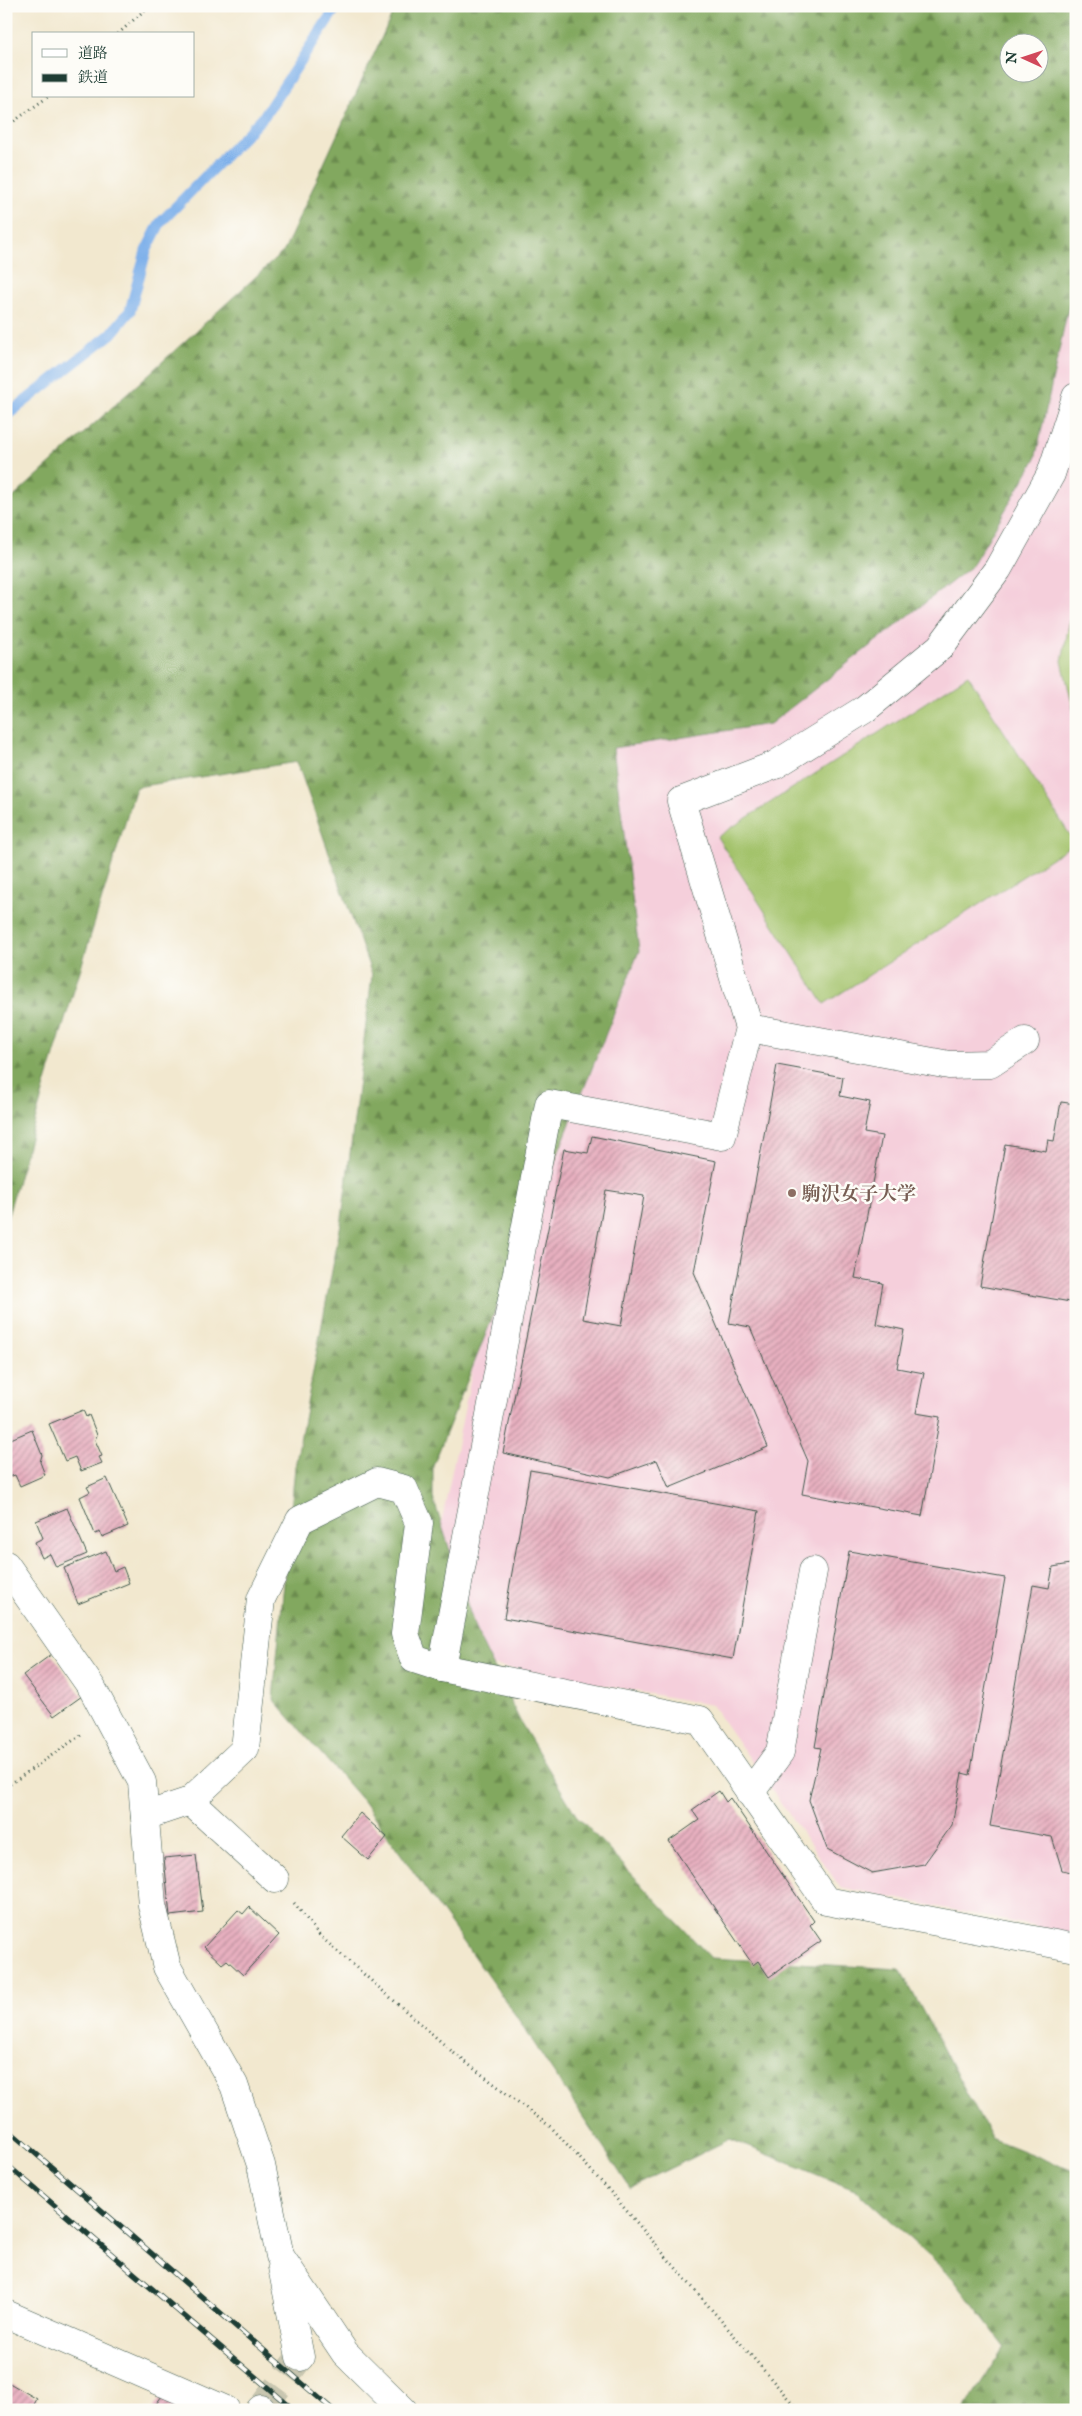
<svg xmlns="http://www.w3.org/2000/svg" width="1082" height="2416" font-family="'IM FELL English','Noto Serif JP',serif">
  <defs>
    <pattern id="forest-firs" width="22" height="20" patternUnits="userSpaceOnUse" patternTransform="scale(1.25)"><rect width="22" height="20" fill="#82a85e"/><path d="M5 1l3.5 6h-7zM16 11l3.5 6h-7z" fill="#6a8a4e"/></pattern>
    <pattern id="building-hatch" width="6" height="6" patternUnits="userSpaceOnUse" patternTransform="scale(1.25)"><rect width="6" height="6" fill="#e8b0c0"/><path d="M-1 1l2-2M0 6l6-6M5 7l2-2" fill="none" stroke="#bb909d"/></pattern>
  </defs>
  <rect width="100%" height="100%" fill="#fdfcf7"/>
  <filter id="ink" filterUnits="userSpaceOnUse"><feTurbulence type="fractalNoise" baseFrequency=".02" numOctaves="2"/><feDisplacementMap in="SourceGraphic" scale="10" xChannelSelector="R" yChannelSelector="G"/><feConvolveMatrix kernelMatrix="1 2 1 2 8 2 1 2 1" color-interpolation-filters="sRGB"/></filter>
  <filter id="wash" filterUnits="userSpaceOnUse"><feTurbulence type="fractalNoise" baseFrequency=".0096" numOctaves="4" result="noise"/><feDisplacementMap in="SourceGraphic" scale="20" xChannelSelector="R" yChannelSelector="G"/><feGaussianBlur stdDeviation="1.12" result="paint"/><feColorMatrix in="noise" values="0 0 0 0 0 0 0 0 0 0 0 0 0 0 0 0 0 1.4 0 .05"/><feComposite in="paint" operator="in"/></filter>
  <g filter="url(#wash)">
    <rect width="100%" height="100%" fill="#f2e8cf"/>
    <!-- built -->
    <path fill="#f5cfdb" d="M1076,65V1935L840,1887L712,1705L431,1654L419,1634L597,753Z"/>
    <!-- forest -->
    <path fill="url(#forest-firs)" stroke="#507249" fill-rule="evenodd" d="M396,6H1076V272L1035,460L972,566L770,724L613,748L639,951L433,1466V1498L476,1631L521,1723L576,1815L711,1958L900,1969L991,2138L1076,2172V2410H964L1005,2347L951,2276L857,2191L730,2139L630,2188L514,2013L363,1801L273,1699L295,1467L342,1218L372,975L297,762L136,787L47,1079L6,1222V504L284,251ZM1010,42H1040V72H1010Z"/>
    <!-- pitch -->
    <g fill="#a3c26a" stroke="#61804f">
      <path d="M1076,586V721L1062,661Z"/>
      <path d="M968,675L1075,843L824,1004L717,837Z"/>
    </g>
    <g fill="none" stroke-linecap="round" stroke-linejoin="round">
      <!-- stream -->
      <path stroke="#7eb0ea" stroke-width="11" d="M6,416L111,334L130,311L146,251L160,223L264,116L337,6"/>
    </g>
    <g id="blocks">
      <!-- building -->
      <g fill="url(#building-hatch)" fill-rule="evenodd">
        <path d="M777,1065L843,1077L840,1096L870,1102L864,1133L882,1136L855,1278L883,1283L876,1324L904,1330L897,1368L924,1373L916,1413L940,1417L922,1516L802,1494L808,1461L750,1327L729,1323Z"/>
        <path d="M1061,1102L1076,1104V1128L1072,1144L1076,1145L1072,1183H1076V1303L980,1286L1005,1144L1046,1151L1048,1140L1054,1141Z"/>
        <path d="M592,1136L716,1161L694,1272L768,1447L669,1488L657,1460L610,1477L503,1453L564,1149L588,1153ZM606,1190L644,1196L621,1326L583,1319Z"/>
        <path d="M83,1410L86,1417L89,1415L97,1435L95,1440L102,1456L99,1457L102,1463L81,1471L75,1457L65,1461L49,1424Z"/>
        <path d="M32,1430L42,1455L40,1462L45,1475L20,1486L15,1475L6,1478V1441Z"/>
        <path d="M530,1470L759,1511L733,1659L504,1618Z"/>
        <path d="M107,1478L128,1526L102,1537L100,1532L95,1534L80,1497L90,1492L87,1487Z"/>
        <path d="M67,1508L87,1554L56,1567L50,1554L42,1558L35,1542L43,1538L36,1521Z"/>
        <path d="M106,1551L114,1571L123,1567L129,1583L78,1604L64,1568Z"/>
        <path d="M849,1551L1005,1578L970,1775L962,1773L952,1825L924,1864L872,1873L827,1849L809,1800L821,1748L815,1747Z"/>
        <path d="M1076,1563V1873L1062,1870L1052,1837L990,1826L1033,1585L1049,1588L1053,1567Z"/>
        <path d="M52,1654L82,1696L54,1716L23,1675Z"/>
        <path d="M719,1791L726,1802L730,1798L814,1921L810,1925L821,1941L769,1977L758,1961L753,1965L669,1841L699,1820L692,1810Z"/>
        <path d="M360,1813L387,1837L368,1860L341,1836Z"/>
        <path d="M196,1855L203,1912L170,1916L164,1858Z"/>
        <path d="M249,1907L279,1935L243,1975L227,1960L222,1964L204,1947L238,1910L243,1914Z"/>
        <path d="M6,2381L37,2399L31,2410H6Z"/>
        <path d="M166,2390L193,2410H152Z"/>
      </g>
    </g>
  </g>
  <g filter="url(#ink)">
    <use href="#blocks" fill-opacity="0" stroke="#3f574b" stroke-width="1"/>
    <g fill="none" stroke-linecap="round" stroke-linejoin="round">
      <!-- minor-tunnel -->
      <path stroke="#c8c6b0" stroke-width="28" stroke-dasharray="28 14" stroke-linecap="butt" d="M261,2409L300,2357"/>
      <!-- minor casing -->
      <g stroke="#3f574b" stroke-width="29">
        <g id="minor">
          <path d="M749,1028L949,1065L990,1064L1025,1041"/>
          <path d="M6,1565L92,1688L142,1782L152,1905L167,1967L234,2085L261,2165L280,2256L345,2353L403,2410"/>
          <path d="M442,1668L549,1104L722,1136L749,1028L681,801L775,765L865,709L940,647L998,569L1051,474L1076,397"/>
          <path d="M750,1793L780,1752L813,1571"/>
          <path d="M190,1801L275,1879"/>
          <path d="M145,1816L190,1801L245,1749L261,1599L300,1520L377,1482L404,1489L419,1523L405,1634L414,1659L442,1668L700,1720L826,1901L1076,1948"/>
          <path d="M282,2267L300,2357"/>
          <path d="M6,2314L226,2410"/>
          <path d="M260,2410L261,2409"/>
        </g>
      </g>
      <!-- path -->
      <g stroke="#3f574b" stroke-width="3" stroke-dasharray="1 4" stroke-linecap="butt">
        <path d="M118,34L149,6"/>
        <path d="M6,127L49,96"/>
        <path d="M6,1787L81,1735"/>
        <path d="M294,1903L320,1936L455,2054L552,2128L607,2188L798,2410"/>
      </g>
      <!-- minor -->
      <use href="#minor" stroke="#fff" stroke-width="28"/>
      <!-- rail casing -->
      <g stroke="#1f3d34" stroke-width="5.5">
        <g id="rail">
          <path d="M6,2128L333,2410"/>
          <path d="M6,2164L294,2410"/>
        </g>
      </g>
      <!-- rail -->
      <use href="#rail" stroke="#fdfcf7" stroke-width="4" stroke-dasharray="11" stroke-linecap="butt"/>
    </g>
  </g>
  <!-- markers -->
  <circle fill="#8d6e63" stroke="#fdfcf7" stroke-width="2" cx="792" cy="1193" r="5"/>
  <g text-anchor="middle" stroke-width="5" stroke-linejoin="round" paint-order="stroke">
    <!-- education labels -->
    <g font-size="19" font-weight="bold" fill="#785e54" stroke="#fdfcf7" text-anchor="start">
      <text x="802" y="1200">駒沢女子大学</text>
    </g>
  </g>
  <!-- margin -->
  <rect width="1082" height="2416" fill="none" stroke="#fdfcf7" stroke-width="25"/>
  <!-- legend -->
  <rect x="32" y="32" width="162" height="65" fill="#fdfcf7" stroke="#a4b0a9"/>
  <rect x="42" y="49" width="25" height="8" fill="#ffffff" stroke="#a4b0a9"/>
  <text x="78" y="58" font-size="15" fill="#1f3d34">道路</text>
  <rect x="42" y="74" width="25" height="8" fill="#1f3d34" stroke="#a4b0a9"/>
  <text x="78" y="82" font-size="15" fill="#1f3d34">鉄道</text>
  <!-- north arrow -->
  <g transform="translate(1024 58) rotate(273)"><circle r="24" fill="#fdfcf7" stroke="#a4b0a9"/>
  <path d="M0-4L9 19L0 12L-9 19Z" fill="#d1495b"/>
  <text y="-8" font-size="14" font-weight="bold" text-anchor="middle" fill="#1f3d34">N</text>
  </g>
</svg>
